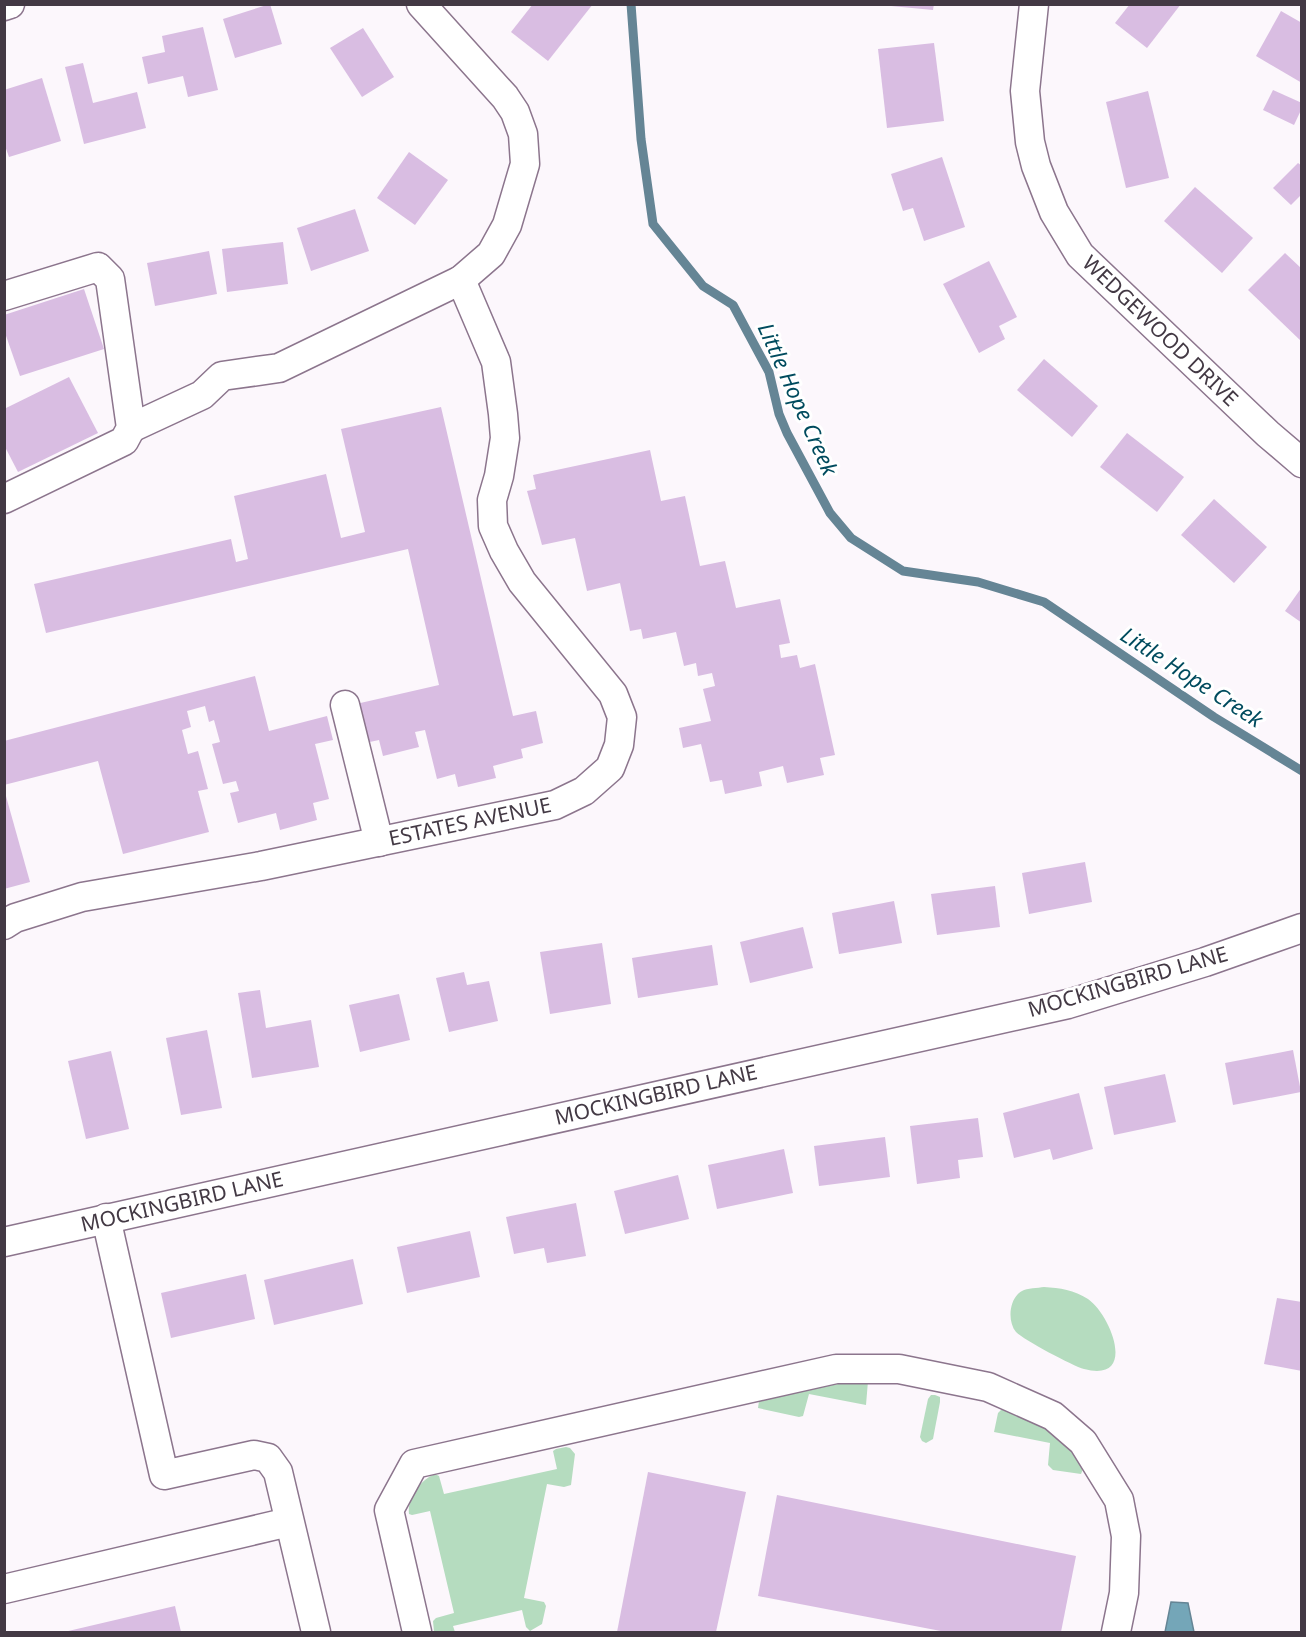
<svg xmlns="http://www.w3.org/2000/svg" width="1306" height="1637" font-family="'Noto Sans',sans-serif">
  <rect width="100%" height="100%" fill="#fcf7fc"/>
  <!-- green -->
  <g fill="#b5dcbf">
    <path d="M1044,1287C1060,1288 1074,1290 1088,1299C1111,1315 1138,1383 1084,1369C1073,1366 1024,1340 1016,1332C1007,1321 1009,1298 1022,1291C1027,1288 1038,1288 1044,1287Z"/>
    <path d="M856,1380L868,1381L866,1405L809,1394L803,1416L799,1417L758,1408L759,1401Z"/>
    <path d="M931,1395H935L940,1397V1402L933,1439L926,1443L922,1441L920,1437L928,1399Z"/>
    <path d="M1001,1410C1023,1409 1079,1448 1083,1469L1081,1474L1053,1470L1048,1465L1050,1443L994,1432L998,1413Z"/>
    <path d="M566,1447L570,1448L575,1454L571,1485L564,1487L547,1484L524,1598L544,1602L546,1606L542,1624L530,1631L526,1627L522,1610L453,1626L455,1632H434L433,1621L436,1618L454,1613L430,1511L412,1515L409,1514C407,1498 420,1480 435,1474L439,1476L444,1494L557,1469L553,1451L556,1449Z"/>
  </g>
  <!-- water -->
  <path fill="#74a6b8" stroke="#658595" stroke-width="1.5" d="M1171,1602L1188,1603L1194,1632H1165Z"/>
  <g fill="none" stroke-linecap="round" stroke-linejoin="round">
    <!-- stream -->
    <path stroke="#658595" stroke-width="9" d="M631,4L641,139L653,224L703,286L733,305L769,372L779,414L787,433L830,513L851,538L903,571L978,582L1044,602L1214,717L1302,771"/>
  </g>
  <!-- building -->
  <g fill="#d9bde2">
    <path d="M270,4L282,44L235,58L223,19Z"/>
    <path d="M533,4H593L548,61L511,32Z"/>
    <path d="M891,4H934L933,10L891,6Z"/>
    <path d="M1130,4H1181L1147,48L1115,23Z"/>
    <path d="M1281,11L1302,23V83L1256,56Z"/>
    <path d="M203,27L218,90L188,97L183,76L148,84L142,57L165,52L162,36Z"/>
    <path d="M363,28L394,77L362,97L330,48Z"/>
    <path d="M934,43L944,121L887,128L878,49Z"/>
    <path d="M83,63L93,103L137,92L146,128L84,144L65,67Z"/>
    <path d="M42,78L61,141L9,157L4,143V90Z"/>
    <path d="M1273,90L1302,103V108L1294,125L1263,110Z"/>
    <path d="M1148,91L1169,178L1126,188L1106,102Z"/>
    <path d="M409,152L448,180L415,225L377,198Z"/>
    <path d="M942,157L965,227L924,241L913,208L903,211L891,174Z"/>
    <path d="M1298,163L1302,166V194L1291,205L1273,188Z"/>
    <path d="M1195,187L1253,238L1222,273L1164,221Z"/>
    <path d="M355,209L369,251L311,271L297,228Z"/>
    <path d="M283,242L288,284L227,292L222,249Z"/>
    <path d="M209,251L217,294L155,306L147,263Z"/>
    <path d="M1285,253L1302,269V342L1248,290Z"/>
    <path d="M989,261L1017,317L999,326L1005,339L979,353L943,284Z"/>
    <path d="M84,289L104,349L20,376L4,330V315Z"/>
    <path d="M1044,359L1098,406L1072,437L1017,390Z"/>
    <path d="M69,377L98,433L18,472L4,445V409Z"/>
    <path d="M441,407L513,716L536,711L543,743L521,749L523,758L493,766L496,778L458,787L455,774L437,779L425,730L415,732L419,747L383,756L379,740L365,743L356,704L439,685L408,549L46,633L34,584L231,539L236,562L248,559L234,496L326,474L341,538L365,532L341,429Z"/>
    <path d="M1127,433L1184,477L1157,512L1100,467Z"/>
    <path d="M650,450L661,501L685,496L700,566L725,561L736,608L780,599L790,643L779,645L781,658L797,655L800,668L815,664L835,755L820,758L824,775L787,783L783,766L759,772L762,786L725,794L722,780L710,782L701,744L683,748L679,728L711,721L703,689L715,686L712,673L698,676L696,663L684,666L676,632L643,639L641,629L630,631L620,583L587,591L575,538L542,545L527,491L536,489L533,475Z"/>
    <path d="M1214,499L1267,547L1234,583L1181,535Z"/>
    <path d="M1302,587V623L1285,611Z"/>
    <path d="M255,676L269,731L327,716L333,740L315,744L329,799L313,803L317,820L280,830L276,813L238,823L230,793L239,791L236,781L223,784L212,744L220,742L214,720L209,722L205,706L187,711L191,727L182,730L188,754L198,751L208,789L198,791L209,832L123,854L98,761L4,785V741Z"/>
    <path d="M4,789L30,882L4,889Z"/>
    <path d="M1085,862L1092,902L1029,914L1022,873Z"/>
    <path d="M995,886L1000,927L937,935L931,894Z"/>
    <path d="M894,901L902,943L839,954L832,913Z"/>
    <path d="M803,927L813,968L750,983L740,942Z"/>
    <path d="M602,943L611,1004L550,1014L540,952Z"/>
    <path d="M712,945L718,985L638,998L632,958Z"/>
    <path d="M464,972L467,985L489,981L498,1021L449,1032L436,978Z"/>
    <path d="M260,990L266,1028L311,1020L319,1067L252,1078L238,993Z"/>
    <path d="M399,994L410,1040L360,1052L349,1005Z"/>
    <path d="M207,1030L222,1108L181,1115L166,1038Z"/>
    <path d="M1293,1050L1301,1092L1233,1105L1225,1063Z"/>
    <path d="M111,1051L129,1129L86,1139L68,1061Z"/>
    <path d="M1165,1074L1176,1122L1114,1135L1104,1087Z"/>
    <path d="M1079,1093L1093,1149L1053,1160L1050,1149L1014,1158L1003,1113Z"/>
    <path d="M978,1118L983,1157L958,1160L960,1178L917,1184L910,1126Z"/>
    <path d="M885,1137L890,1177L819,1186L814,1146Z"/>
    <path d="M784,1149L793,1193L717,1209L708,1165Z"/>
    <path d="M678,1175L689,1219L625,1234L614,1191Z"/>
    <path d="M576,1203L586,1256L547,1263L544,1248L514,1254L506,1217Z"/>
    <path d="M470,1231L480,1277L407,1293L397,1247Z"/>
    <path d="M353,1259L363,1304L274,1325L264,1280Z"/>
    <path d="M246,1274L255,1319L171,1338L161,1293Z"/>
    <path d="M1277,1298L1302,1302V1371L1264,1364Z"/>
    <path d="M648,1472L746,1492L716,1632H617Z"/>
    <path d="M777,1495L1076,1556L1061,1632H946L758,1596Z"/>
    <path d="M175,1606L181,1632H64Z"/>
  </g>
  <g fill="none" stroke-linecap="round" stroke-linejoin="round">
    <!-- minor casing -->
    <g stroke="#8c758d" stroke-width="31">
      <g id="minor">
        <path d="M1034,4L1025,91L1030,142L1036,166L1054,212L1080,255L1268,434L1302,463"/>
        <path d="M4,6L10,4"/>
        <path d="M4,296L98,267L110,279L131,428L124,441L4,499"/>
        <path d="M131,428L202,395L222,376L279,368L461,280L491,254L507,225L525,164L523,134L515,112L505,97L421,4"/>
        <path d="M345,705L379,842"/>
        <path d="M4,925L15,918L82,897L261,866L555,805L584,791L610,768L619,745L622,717L613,694L522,582L504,551L493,526L492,500L499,476L505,438L503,414L496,362L461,280"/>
        <path d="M106,1218L164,1475L254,1455L268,1458L278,1472L316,1632"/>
        <path d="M4,1242L1068,1004L1205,962L1302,928"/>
        <path d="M4,1589L289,1522"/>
        <path d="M417,1632L389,1510L414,1464L836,1369H899L988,1387L1053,1416L1083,1442L1119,1500L1126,1536L1124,1593L1116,1632"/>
      </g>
    </g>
    <!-- minor -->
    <use href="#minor" stroke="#fff" stroke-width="28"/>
  </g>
  <g text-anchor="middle" stroke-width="6" stroke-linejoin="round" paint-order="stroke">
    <!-- street labels -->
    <g font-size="21" fill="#433944" stroke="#fff">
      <text transform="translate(1160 331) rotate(44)" y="7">WEDGEWOOD DRIVE</text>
      <text transform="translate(470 822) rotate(-12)" y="7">ESTATES AVENUE</text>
      <text transform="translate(1128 982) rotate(-16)" y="7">MOCKINGBIRD LANE</text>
      <text transform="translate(656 1095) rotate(-13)" y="7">MOCKINGBIRD LANE</text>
      <text transform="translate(182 1202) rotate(-13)" y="7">MOCKINGBIRD LANE</text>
    </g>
    <!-- water labels -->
    <g font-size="22" font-style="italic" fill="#004b5e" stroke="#fff">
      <text transform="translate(798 399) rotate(66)" y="8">Little Hope Creek</text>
      <text transform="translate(1192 677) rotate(33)" y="8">Little Hope Creek</text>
    </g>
  </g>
  <!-- border -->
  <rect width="1306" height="1637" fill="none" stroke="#433944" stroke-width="12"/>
</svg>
